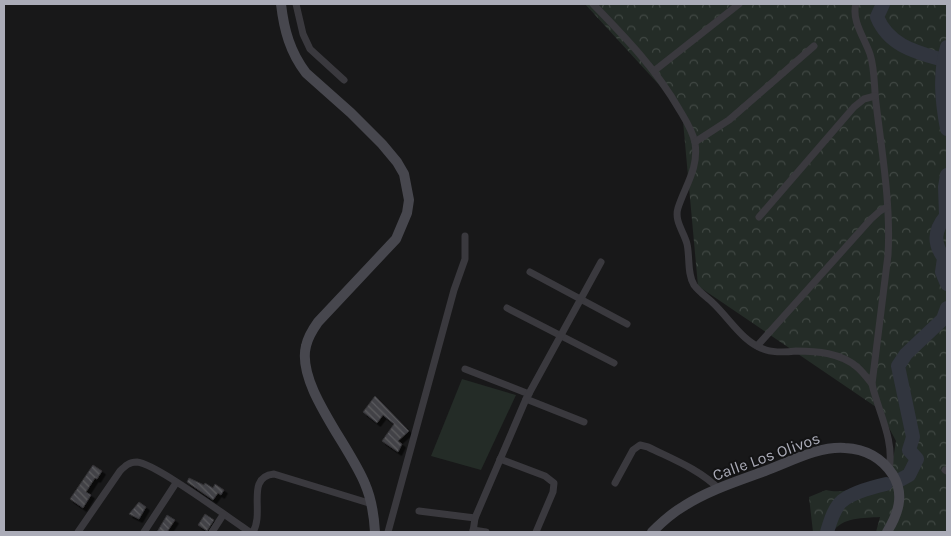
<svg xmlns="http://www.w3.org/2000/svg" width="951" height="536" font-family="Karla,sans-serif">
  <defs>
    <pattern id="forest-crowns" width="20" height="18" patternUnits="userSpaceOnUse" patternTransform="scale(1.25)"><rect width="20" height="18" fill="#242c27"/><path d="M2 6a3 3 0 1 1 6 0M12 15a3 3 0 1 1 6 0" fill="none" stroke="#414844"/></pattern>
    <pattern id="building-back-hatch" width="6" height="6" patternUnits="userSpaceOnUse" patternTransform="scale(1.25)"><rect width="6" height="6" fill="#424246"/><path d="M-1 5l2 2M0 0l6 6M5-1l2 2" fill="none" stroke="#5b5b5f"/></pattern>
    <filter id="shadow"><feDropShadow dx="3.5" dy="3.5" stdDeviation="0" flood-color="#0009"/></filter>
  </defs>
  <rect width="100%" height="100%" fill="#181819"/>
  <!-- forest -->
  <path fill="url(#forest-crowns)" d="M585,4H947V532H876L880,517C864,518 842,517 833,532H813L809,497L826,490C845,495 871,484 890,479L896,441L879,409L698,286L682,110Z"/>
  <!-- pitch -->
  <path fill="#242c27" d="M462,379L516,395L481,470L431,456Z"/>
  <g fill="none" stroke-linecap="round" stroke-linejoin="round">
    <!-- river -->
    <g stroke="#31353e" stroke-width="14">
      <path d="M883,4L877,17C889,46 916,52 943,60"/>
      <path d="M947,47C939,74 942,102 947,129"/>
      <path d="M947,175L945,187L946,216C934,230 933,243 944,258L942,272L947,284"/>
      <path d="M898,481L909,475L917,459L909,450L913,437L898,366L906,354L943,319L947,308"/>
      <path d="M827,532C830,522 834,508 842,501C853,492 873,487 886,484"/>
    </g>
  </g>
  <!-- building -->
  <g fill="url(#building-back-hatch)" stroke="#333235" filter="url(#shadow)">
    <path d="M375,396L409,431L398,441L402,444L398,452L382,441L394,424L383,415L377,423L363,412Z"/>
    <path d="M93,465L102,471L97,479L95,478L86,492L91,495L83,508L70,499Z"/>
    <path d="M189,478L204,485L205,483L213,488L215,484L224,490L221,495L218,493L213,500L187,482Z"/>
    <path d="M139,502L146,507L139,519L129,514Z"/>
    <path d="M205,514L214,520L207,531L198,525Z"/>
    <path d="M167,515L175,520L167,532H157Z"/>
  </g>
  <g fill="none" stroke-linecap="round" stroke-linejoin="round">
    <!-- street -->
    <g stroke="#3a393e" stroke-width="7">
      <path d="M296,4L303,34L310,49L344,80"/>
      <path d="M593,4C625,37 656,69 679,109C685,119 693,131 695,143C699,168 685,186 678,208C674,221 684,232 687,244C690,257 687,274 694,285C699,292 707,297 713,303C730,319 743,343 766,350C776,353 787,352 796,351C817,351 841,353 857,367C863,372 868,379 872,384"/>
      <path d="M856,4C851,20 865,39 870,54C875,69 874,88 876,103C882,153 891,205 888,255L872,384C878,411 895,441 889,469"/>
      <path d="M654,71L739,4"/>
      <path d="M695,142L729,120L814,46"/>
      <path d="M759,217L854,107L864,99L875,96"/>
      <path d="M530,272L627,324"/>
      <path d="M507,308L614,363"/>
      <path d="M757,346L871,219L880,211L887,207"/>
      <path d="M465,369L529,394"/>
      <path d="M526,399L584,422"/>
      <path d="M500,459L545,476L554,483L553,492L536,532"/>
      <path d="M945,470L947,471"/>
      <path d="M615,483L633,450L640,445L648,447C672,459 699,469 719,489"/>
      <path d="M419,511L475,518"/>
      <path d="M473,530L486,532"/>
      <path d="M78,532L120,471C125,466 129,462 137,462C155,463 230,519 250,532"/>
      <path d="M144,532L176,483"/>
      <path d="M212,532L223,515"/>
      <path d="M253,532C265,512 245,477 274,474L372,504"/>
      <path d="M388,532L454,290L465,259V236"/>
      <path d="M473,532L475,518L526,399L601,262"/>
    </g>
    <!-- secondary -->
    <g stroke="#47474e" stroke-width="10">
      <path d="M281,4C284,30 290,52 306,73L351,113L382,144L397,162L404,174L409,200L407,213L396,239L318,322C313,329 308,337 306,346C296,385 350,446 365,484C372,500 374,515 375,532"/>
      <path d="M652,532C662,522 672,513 684,506C709,490 738,481 765,471C790,462 818,446 845,448C865,449 882,458 893,475C905,495 898,514 887,532"/>
    </g>
  </g>
  <g text-anchor="middle" stroke-width="4" stroke-linejoin="round" paint-order="stroke">
    <!-- street labels -->
    <g font-size="16" fill="#abacb8" stroke="#131314">
      <text transform="translate(766 456) rotate(-20)" y="6">Calle Los Olivos</text>
    </g>
  </g>
  <!-- border -->
  <rect width="951" height="536" fill="none" stroke="#abacb8" stroke-width="10"/>
</svg>
